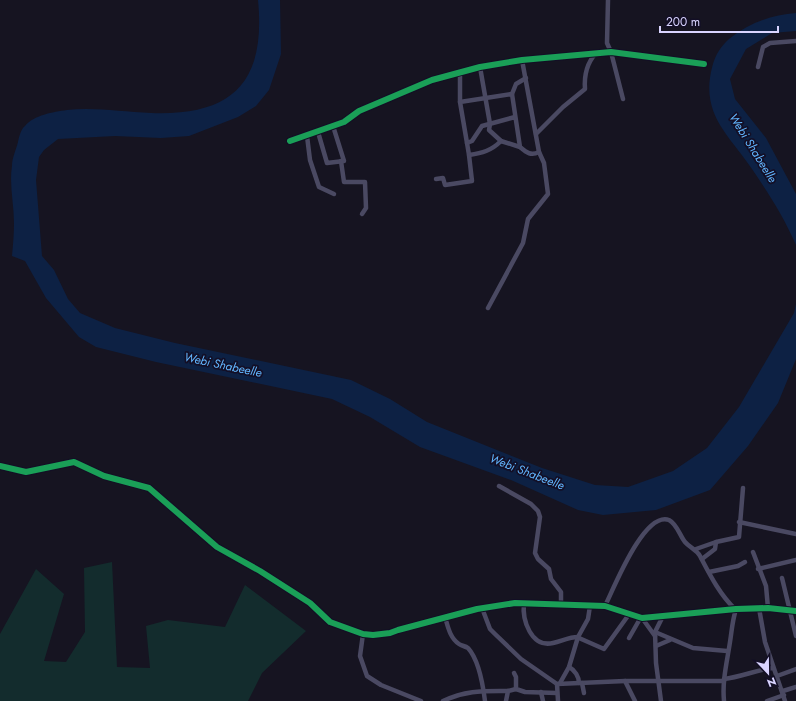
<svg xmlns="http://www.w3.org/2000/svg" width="796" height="701" font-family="Jost,sans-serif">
  <rect width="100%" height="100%" fill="#161421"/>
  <!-- green -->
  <path fill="#132c2d" d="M112,562L117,667L150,668L146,626L168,620L225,627L245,585L306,631L262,673L248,701H0V634L36,569L64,594L44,661L66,662L85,632L84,568Z"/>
  <!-- water -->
  <g fill="#0d2144">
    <path d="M258,0H280L281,54L269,90L256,106L238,117L189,136L161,138L115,136L58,139L44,150L39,157L36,180L42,256L54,270L68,299L80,313L115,328L175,343L351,380L390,399L427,422L542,468L595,485L628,487L673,471L707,448L739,407L794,313L796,304V359L778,403L748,446L710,490L656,510L603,515L578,510L511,480L420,447L370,417L332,399L156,362L96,347L79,337L46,298L25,261L12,256C13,245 14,234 14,223C14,204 9,184 12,166C12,158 16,150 18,142C19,137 21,129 25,126C34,115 53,112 67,110C95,107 122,112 151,113C233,116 266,82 258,0Z"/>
    <path d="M796,13V31L772,33L746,49L730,79L735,99L766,138L796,194V245C784,217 769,194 752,169C730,136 702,116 711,72C714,58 718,49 729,39C749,23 771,15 796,13Z"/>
  </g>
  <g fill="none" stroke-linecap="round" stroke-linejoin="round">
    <!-- minor -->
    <g stroke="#4a4962" stroke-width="4.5">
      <path d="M608,0L607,43L611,52L623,99"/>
      <path d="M480,67L490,124L489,130L501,141"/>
      <path d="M758,67L763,47L770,43L796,41"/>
      <path d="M512,94L516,84L526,78"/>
      <path d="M460,102V72"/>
      <path d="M515,117L482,126L472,141L467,143L460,102L512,94L520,147C527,153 531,156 539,152"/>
      <path d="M318,132L327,163L344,161L333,126"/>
      <path d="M536,134L563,107L585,89C584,76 587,63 596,53"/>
      <path d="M307,136L310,160L319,187L334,194"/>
      <path d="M290,141L344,122L359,111L432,80L480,67L522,60L611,52L704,64"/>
      <path d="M467,143L469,155C482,153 491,151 501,141L520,147"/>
      <path d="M341,161L344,182H365L366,208L362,214"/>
      <path d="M436,179L443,178L445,185L472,181L469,155"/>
      <path d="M488,308L523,243L528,219L548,194L544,163L539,152L522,60"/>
      <path d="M0,466L26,472L74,462L104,476L149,488L217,547L260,571L310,603L330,622L363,634L373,635L390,633L398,630L477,609L515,603L605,606L642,618L736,609L768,608L796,611"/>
      <path d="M499,486L531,504L538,511L540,517L535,553L538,559L549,569L551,579L561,592V605"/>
      <path d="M739,522L796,534"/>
      <path d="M696,549L716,542"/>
      <path d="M753,552L766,586L768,608"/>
      <path d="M702,559L715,549L716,542L739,537L743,488"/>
      <path d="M758,569L796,560"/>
      <path d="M709,572L738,566L745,562"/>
      <path d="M782,578L796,636"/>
      <path d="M524,603C522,620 531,648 553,643C562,641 569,637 578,637"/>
      <path d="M605,606C614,588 644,511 669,520C677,524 680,536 685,542C690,548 696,549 700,556C710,575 720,595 735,609"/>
      <path d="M482,608L490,629L495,634L521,659L557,684L625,681H724"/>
      <path d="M759,608L765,642L785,701"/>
      <path d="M445,617C448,627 450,638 459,644C462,646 465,646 468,648C479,660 483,685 485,701"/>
      <path d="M642,618L655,636"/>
      <path d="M655,632L693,648L727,651"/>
      <path d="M363,634L360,656L367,676L381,685L421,701"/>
      <path d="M579,638L604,649L630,613"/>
      <path d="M629,638L641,617"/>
      <path d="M656,646L670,640"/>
      <path d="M569,667C575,670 579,677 579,683"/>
      <path d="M514,673L516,677V689L525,692L557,693"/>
      <path d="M777,676L796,669"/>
      <path d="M724,679C741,677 756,670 773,668"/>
      <path d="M625,681L635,701"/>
      <path d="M560,683L569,667L578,637L588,619L590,606"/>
      <path d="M582,683L584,693"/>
      <path d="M557,684L558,701"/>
      <path d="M783,691L796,687"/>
      <path d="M541,692L543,701"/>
      <path d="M443,701C466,690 483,691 508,691"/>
      <path d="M506,701L508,691L516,689"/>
      <path d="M661,701L656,663L655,632L663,616"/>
      <path d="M724,701C722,681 727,662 730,642C732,630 732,622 736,609"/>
      <path d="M767,701L784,695"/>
    </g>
    <!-- cycleway casing -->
    <g stroke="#130f26" stroke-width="8">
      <g id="cycleway">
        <path d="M290,141L344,122L359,111L432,80L480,67L522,60L611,52L704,64"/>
        <path d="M0,466L26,472L74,462L104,476L149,488L217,547L260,571L310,603L330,622L363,634L373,635L390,633L398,630L477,609L515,603L605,606L642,618L736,609L768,608L796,611"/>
      </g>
    </g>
    <!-- cycleway -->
    <use href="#cycleway" stroke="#1a9f57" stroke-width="6"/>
  </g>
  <g text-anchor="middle" stroke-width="3.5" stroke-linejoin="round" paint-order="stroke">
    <!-- water labels -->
    <g font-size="12" font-style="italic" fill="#62b6ff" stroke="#130f26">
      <text transform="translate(753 148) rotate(58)" y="4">Webi Shabeelle</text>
      <text transform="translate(223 365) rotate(12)" y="4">Webi Shabeelle</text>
      <text transform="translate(527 472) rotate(21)" y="4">Webi Shabeelle</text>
    </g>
  </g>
  <!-- north arrow -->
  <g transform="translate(768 673) rotate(158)" stroke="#130f26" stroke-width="3" paint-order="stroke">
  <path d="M0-3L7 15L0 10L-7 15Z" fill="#d9d4ff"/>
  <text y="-6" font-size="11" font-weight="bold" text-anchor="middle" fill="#d9d4ff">N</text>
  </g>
  <!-- scale -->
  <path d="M660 26v6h118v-6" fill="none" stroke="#d9d4ff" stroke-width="2"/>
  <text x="666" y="26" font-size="12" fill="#d9d4ff" stroke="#130f26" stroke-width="3" paint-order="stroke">200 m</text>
</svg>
